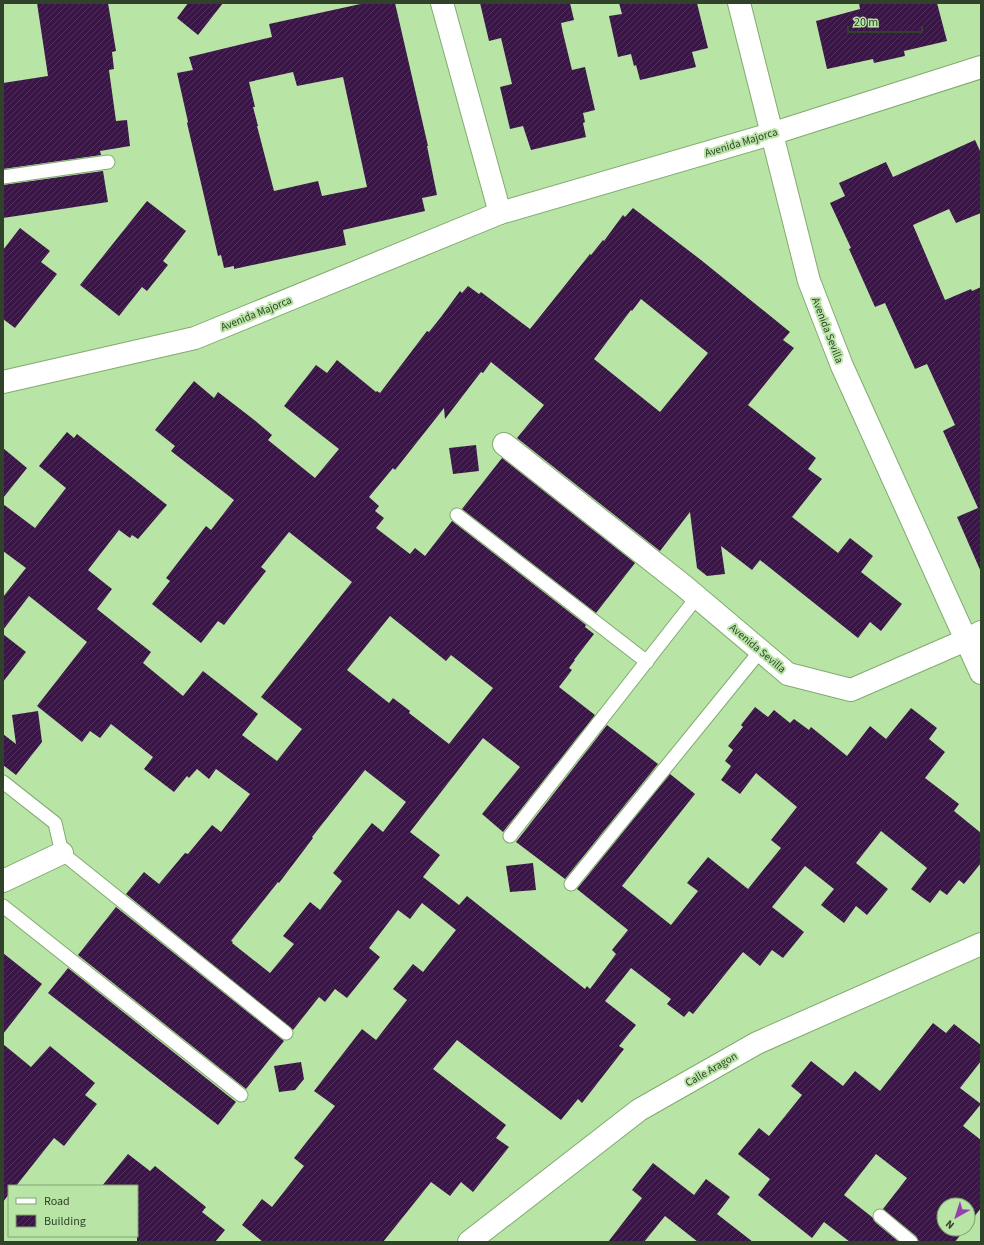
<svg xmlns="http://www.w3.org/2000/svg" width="984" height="1245" font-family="'Source Sans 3',sans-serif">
  <defs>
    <pattern id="building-hatch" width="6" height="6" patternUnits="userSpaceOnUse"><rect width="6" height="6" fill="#3a1646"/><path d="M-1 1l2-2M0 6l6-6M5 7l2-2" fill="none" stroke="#4e3058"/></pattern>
  </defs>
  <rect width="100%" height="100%" fill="#b8e4a5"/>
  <!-- building -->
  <g fill="url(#building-hatch)" fill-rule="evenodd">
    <path d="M37,3H108L116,51L112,52L114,69L109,70L116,121L127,120L130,146L100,151L101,155L3,169V83L48,76Z"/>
    <path d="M188,3H223L198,35L177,18Z"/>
    <path d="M365,3H395L428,146H427L437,195L422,198L425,211L343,230L346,245L234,269V266L224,268L221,255L218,256L187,123L188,122L184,104L177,73L193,70L189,57L272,37L269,24ZM293,72L297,86L343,77L367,187L322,196L318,181L274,191L257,126H258L253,107H255L249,82Z"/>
    <path d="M480,3H570L574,20L561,23L563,33L572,70L585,67L595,110L583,113L585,122L583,123L586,137L531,150L523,126L510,129L500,87L512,84L501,38L489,41Z"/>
    <path d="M619,3H697L708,48L692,52L696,67L640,80L636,65L634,66L631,54L618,57L609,16L622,14Z"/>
    <path d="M859,3H937L947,41L904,51L905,56L874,63L873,59L827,69L816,21L860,9Z"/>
    <path d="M975,140L981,153V213L956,223L949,209L913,225L945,300L971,289L972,291L981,287V572L957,517L978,508L943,431L955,425L927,364L915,369L885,303L875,307L849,249L851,248L830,203L845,196L839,183L886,162L893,177Z"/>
    <path d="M103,171L108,202L3,218V185Z"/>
    <path d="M147,201L186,231L163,261L168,265L147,291L142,287L119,316L80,285Z"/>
    <path d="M633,208L701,260L790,332L783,340L794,348L748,405L816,458L808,469L822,479L792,517L838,553L850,538L873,556L861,572L902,604L881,631L870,622L858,638L760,560L752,570L721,546L725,574L707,576L697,568L690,512L660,551L517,438L544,405L491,362L483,373L481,372L445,419L444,408L395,470L393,468L369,497L379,506L375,511L384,518L376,528L410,554L415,548L425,556L452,521L586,625L585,627L594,634L574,660H575L569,668L572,670L559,687L595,715L503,832L482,814L520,767L483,738L410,832L440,855L423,877L459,905L467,896L585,989L587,986L590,989L616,954L612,950L628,930L577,889L670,774L695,794L622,886L671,925L698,891L687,883L708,857L748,889L781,848L771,840L797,807L756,773L740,794L721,780L731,766L725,761L733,750L728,746L743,727L741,725L755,707L768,717L774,710L790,723L794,719L809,730L811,727L847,756L870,726L886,739L911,708L937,728L929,739L945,752L925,778L959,804L954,811L981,833V863L964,884L959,880L947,895L940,890L930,903L911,889L927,868L881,831L856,863L888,889L867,915L856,906L844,923L821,905L834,889L805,866L772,907L804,932L783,958L772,950L760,966L743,952L693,1014L689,1011L684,1017L667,1004L671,999L631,968L605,1001L636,1025L619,1046L624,1049L582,1103L578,1099L561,1120L457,1040L433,1069L506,1125L496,1138L509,1147L473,1192L461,1182L450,1196L431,1182L383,1242H263L242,1225L262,1199L272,1207L304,1166L294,1158L335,1106L314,1091L362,1029L376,1040L407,1000L393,989L413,964L423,972L456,930L422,903L410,919L398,910L369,948L380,957L347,998L335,989L325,1002L319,997L293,1030L126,894L144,872L159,884L185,853L188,854L212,825L221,832L250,794L216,769L209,779L197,769L189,778L187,776L174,792L144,769L153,757L111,724L100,738L90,731L82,742L37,706L87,642L29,596L3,630V597L26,568L3,551V504L35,528L66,488L39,466L67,432L74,438L77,434L167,505L138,539L132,535L130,538L119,530L88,570L112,589L97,609L151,652L143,663L183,696L203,671L258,714L242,735L277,761L302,729L261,697L352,582L289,532L261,567L266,571L224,625L218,621L201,643L152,604L170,581L166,578L206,526L211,530L234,500L171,451L175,446L155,430L194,381L214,398L218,392L253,419L272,435L268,440L315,478L339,449L284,406L316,365L327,373L337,360L376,392L377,391L380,393L427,331L429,332L441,317L460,291L462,293L468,286L479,294L481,292L530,329L590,254L591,255L603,240L604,241L623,215L625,217ZM641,299L708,353L660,412L594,359L631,310L632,311ZM390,616L446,661L451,655L493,688L449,744L409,713L410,711L393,698L389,703L347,670ZM365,770L406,802L383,832L372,823L333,873L342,881L320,910L310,902L283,936L294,944L270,973L232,943L233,942L231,941L278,882L279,883L313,838L312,837Z"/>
    <path d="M20,228L50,251L41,262L57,274L15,328L3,319V250Z"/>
    <path d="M476,445L479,471L453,474L449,448Z"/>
    <path d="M3,448L27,468L3,498Z"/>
    <path d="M502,458L635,563L596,613L462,509Z"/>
    <path d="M3,634L26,652L3,682Z"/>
    <path d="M38,711L42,742L16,775L3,765V734L16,744L12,715Z"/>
    <path d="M607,725L658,764L565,879L516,842Z"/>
    <path d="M533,863L536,890L510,892L506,866Z"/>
    <path d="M116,907L284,1041L246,1089L78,955Z"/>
    <path d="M3,953L42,984L3,1034Z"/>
    <path d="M68,968L236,1102L218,1125L48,993Z"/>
    <path d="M933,1023L946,1033L954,1024L981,1045V1061L960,1088L981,1104L963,1126L981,1140V1208L968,1225V1205H944V1229H965L955,1242H919L916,1236L883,1209L907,1178L876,1154L844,1195L872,1217L875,1222L899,1242H850L824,1222L812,1238L758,1195L770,1179L738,1154L759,1128L769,1136L802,1095L791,1086L811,1061L843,1086L855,1071L880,1091Z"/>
    <path d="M3,1044L31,1067L50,1046L95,1083L85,1095L97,1104L64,1146L54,1138L16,1186H9V1194L3,1202Z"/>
    <path d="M301,1062L304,1079L295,1090L279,1092L274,1066Z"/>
    <path d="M128,1154L150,1171L155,1166L206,1207L202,1212L225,1230L215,1242H137V1186H102Z"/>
    <path d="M653,1163L694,1195L706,1179L730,1197L717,1214L753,1242H698L665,1216L644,1242H608L642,1198L632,1190Z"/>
  </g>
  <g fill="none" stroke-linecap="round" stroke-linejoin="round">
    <!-- service casing -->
    <g stroke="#81ab6f" stroke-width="15">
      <g id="service">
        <path d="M3,177L108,162"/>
        <path d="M457,515L647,662"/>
        <path d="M3,782L55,823L62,853L286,1033"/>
        <path d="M510,836L697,597"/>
        <path d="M571,884L761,650"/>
        <path d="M3,906L241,1095"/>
        <path d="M880,1216L911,1242"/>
      </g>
    </g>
    <!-- minor casing -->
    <g stroke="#81ab6f" stroke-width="24">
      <g id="minor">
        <path d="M442,3L500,213"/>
        <path d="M504,444L684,586L788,674L851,690L966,640L981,632"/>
        <path d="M3,881L62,853"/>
      </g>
    </g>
    <!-- tertiary casing -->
    <g stroke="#81ab6f" stroke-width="24">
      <g id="tertiary">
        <path d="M739,3L809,281L842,366L981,673"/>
        <path d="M3,382L195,338L500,213L771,134L981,67"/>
        <path d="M469,1242L639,1110L757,1043L981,944"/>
      </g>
    </g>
    <!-- service -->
    <use href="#service" stroke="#fff" stroke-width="13"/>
    <!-- minor -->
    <use href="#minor" stroke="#fff" stroke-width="22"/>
    <!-- tertiary -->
    <use href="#tertiary" stroke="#fff" stroke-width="22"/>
  </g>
  <g text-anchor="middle" stroke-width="4" stroke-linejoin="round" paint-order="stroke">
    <!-- street labels -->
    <g font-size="11" fill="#304229" stroke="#b8e4a5">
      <text transform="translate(741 142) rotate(-17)" y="4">Avenida Majorca</text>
      <text transform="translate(256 313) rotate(-22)" y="4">Avenida Majorca</text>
      <text transform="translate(828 330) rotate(69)" y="4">Avenida Sevilla</text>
      <text transform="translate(758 648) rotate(40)" y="4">Avenida Sevilla</text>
      <text transform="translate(711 1069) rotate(-30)" y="4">Calle Aragon</text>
    </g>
  </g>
  <!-- border -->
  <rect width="984" height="1245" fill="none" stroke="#304229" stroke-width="8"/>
  <!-- legend -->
  <rect x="8" y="1185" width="130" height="52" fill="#b8e4a5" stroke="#82a373"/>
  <rect x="16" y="1198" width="20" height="6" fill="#ffffff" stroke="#82a373"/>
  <text x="44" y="1205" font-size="12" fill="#304229">Road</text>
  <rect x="16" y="1215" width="20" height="12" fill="url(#building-hatch)" stroke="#82a373"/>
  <text x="44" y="1225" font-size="12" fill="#304229">Building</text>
  <!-- north arrow -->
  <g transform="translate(956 1217) rotate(219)"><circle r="19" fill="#b8e4a5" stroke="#82a373"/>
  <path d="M0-3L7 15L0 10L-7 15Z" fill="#9341af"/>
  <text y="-6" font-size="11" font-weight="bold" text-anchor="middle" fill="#304229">N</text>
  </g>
  <!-- scale -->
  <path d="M848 26v6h74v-6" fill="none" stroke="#304229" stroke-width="2"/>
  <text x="854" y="26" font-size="12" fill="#304229" stroke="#b8e4a5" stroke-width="3" paint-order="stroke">20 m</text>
</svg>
